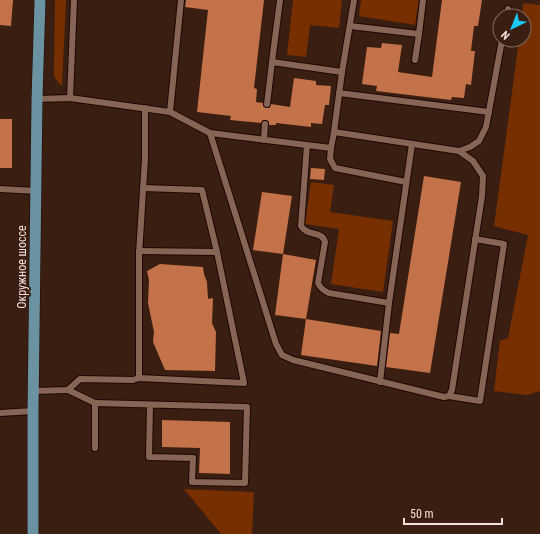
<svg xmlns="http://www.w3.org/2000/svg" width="540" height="534" font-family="'Roboto Condensed',sans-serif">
  <rect width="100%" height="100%" fill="#391e11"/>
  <!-- green -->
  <g fill="#782f00">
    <path d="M55,0H66L62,86L57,81L54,76Z"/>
    <path d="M293,0H342L339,28L310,25L306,57L287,55Z"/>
    <path d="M361,0H419L415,25L359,16Z"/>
    <path d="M523,3L540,5V391L527,395L494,391L500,341L508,338L528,235L494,226L519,40H524V16H522Z"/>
    <path d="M311,182L334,185L330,212L393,221L383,292L331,284L339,229L305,224Z"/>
    <path d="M184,489L254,492L252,534H221Z"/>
  </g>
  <!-- building -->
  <g fill="#c47249">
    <path d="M0,0H13L11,26L0,25Z"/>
    <path d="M186,0H264L254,88L257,89L256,102L263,103V106L266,108H269L271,104L290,107L294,78L316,81V85L331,86L329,105H325L322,124L311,123V127L276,123V125H269V122L266,120H263L261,123L230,120L231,116L197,112L208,10L185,7Z"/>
    <path d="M442,0H482L478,26H474L471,51H475L471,85L466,84L464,98L452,97L451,100L376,91L377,86L362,84L367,47L381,48L382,43L402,45L398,72L432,77Z"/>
    <rect x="0" y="119" width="12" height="49"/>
    <path d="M311,168L325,169L324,180L310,179Z"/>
    <path d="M424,176L461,182L430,373L386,367L390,333L399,334Z"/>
    <path d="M262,192L292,196L283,254L253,250Z"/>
    <path d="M283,254L316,260L306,319L381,331L377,366L301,355L306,319L275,315Z"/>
    <path d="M160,264L203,267L204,274L207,282L208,299L213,298L212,323L216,332L215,371L165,370L153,342L154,332L148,303L149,280L147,271Z"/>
    <path d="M162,420L230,422V474L199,473L200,448L162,447Z"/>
  </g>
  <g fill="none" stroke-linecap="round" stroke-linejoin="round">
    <!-- service casing -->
    <g stroke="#1f0700" stroke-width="8">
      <g id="service">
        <path d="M280,0L272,62L342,72"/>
        <path d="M507,16L508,9"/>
        <path d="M350,26L419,34L423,0"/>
        <path d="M415,60L419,34"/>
        <path d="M339,93L489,112"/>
        <path d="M70,98L74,0"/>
        <path d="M37,99L70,98L170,112L181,0"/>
        <path d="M267,104L272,62"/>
        <path d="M170,112L210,133L331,148L334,132L342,72L354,0"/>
        <path d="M210,133L276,344L282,355L293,360L444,397L449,396L452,390L482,196L483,176L473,161L459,151L334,132"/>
        <path d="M264,140L265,124"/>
        <path d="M307,145L301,226C307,237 322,230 325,242L318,283C321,289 324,291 329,293L389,303L412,144"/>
        <path d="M331,148L330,159L335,168L406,182"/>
        <path d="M459,151L470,147L479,141L486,127L502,40"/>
        <path d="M143,188L202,190L217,252"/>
        <path d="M0,189L37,191"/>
        <path d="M139,378L244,383L217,252L139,251"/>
        <path d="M380,382L389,303"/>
        <path d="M68,390L95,403V448"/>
        <path d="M34,391L68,390L80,379L133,380L139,378V254L145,159V108"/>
        <path d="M449,396L480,401L504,244L475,239"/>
        <path d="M95,403L247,407L245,483L192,482L193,458L149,457L150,405"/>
        <path d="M0,413L33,411"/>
      </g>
    </g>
    <!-- primary casing -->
    <g stroke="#1f0700" stroke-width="12">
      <path id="primary" d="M33,534V411L37,99L40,0"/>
    </g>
    <!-- service -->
    <use href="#service" stroke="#866557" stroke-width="6"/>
    <!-- primary -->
    <use href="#primary" stroke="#6b92a0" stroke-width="11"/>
  </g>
  <g text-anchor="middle" stroke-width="4" stroke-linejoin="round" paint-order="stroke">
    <!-- street labels -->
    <g font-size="12" fill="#f4e1d9" stroke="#391e11">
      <text transform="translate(22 267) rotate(-90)" y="4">Окружное шоссе</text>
    </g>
  </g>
  <!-- north arrow -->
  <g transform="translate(512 28) rotate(223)"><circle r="19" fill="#391e11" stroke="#846c61"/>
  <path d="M0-3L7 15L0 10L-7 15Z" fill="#1acafc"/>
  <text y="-6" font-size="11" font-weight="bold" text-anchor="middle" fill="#f4e1d9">N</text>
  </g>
  <!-- scale -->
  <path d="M404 518v6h98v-6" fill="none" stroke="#f4e1d9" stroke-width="2"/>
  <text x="410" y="518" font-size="12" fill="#f4e1d9" stroke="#391e11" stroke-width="3" paint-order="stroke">50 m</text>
</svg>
